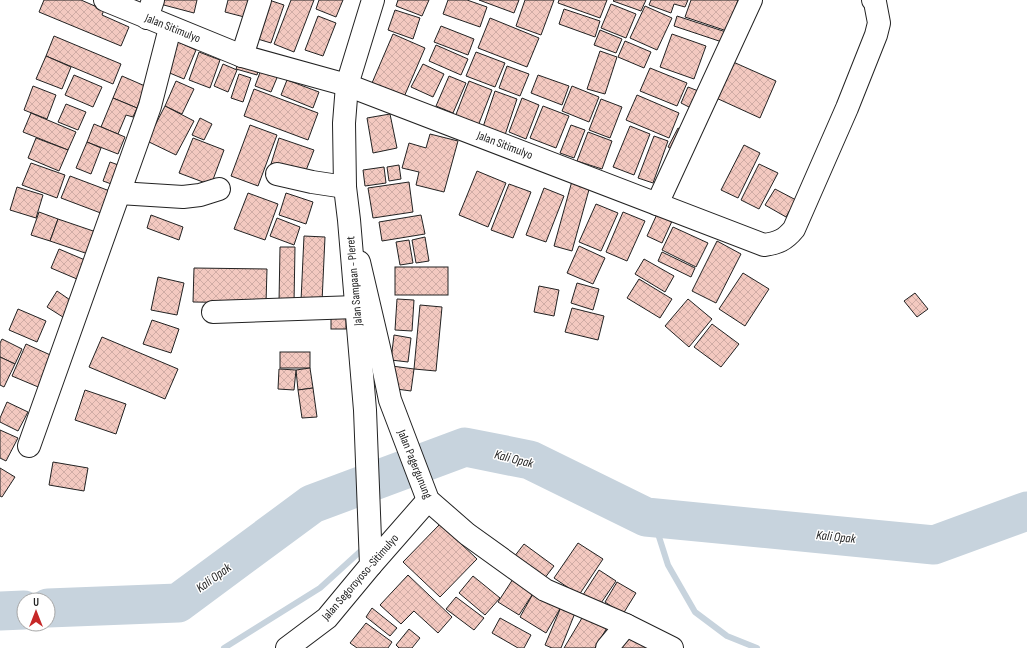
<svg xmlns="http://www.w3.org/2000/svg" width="1027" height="648" font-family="'Sofia Sans Condensed',sans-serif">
  <defs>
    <pattern id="building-cross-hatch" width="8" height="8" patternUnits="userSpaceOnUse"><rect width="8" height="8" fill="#f3c9c0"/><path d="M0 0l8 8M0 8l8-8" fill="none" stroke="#d0aca5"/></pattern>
  </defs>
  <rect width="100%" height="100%" fill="#fff"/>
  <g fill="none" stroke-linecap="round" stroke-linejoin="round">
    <!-- stream -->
    <g stroke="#c7d3dd" stroke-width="6">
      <path d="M653,518L668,565L695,612L727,636L757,648"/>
      <path d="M224,648L320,588L364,548"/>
    </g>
    <!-- river -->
    <g stroke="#c7d3dd" stroke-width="39">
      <path d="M48,608L178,603L312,504L465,447L530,460L646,517L934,545L1027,511"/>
      <path d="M0,611L24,610"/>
    </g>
  </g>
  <!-- building -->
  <g fill="url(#building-cross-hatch)" stroke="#222">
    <path d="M44,0H81L104,10L102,15L129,27L121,46L39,12Z"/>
    <path d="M161,0H197L194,13L160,4Z"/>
    <path d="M228,0H257L252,19L225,12Z"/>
    <path d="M269,0L284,5L271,43L251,37Z"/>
    <path d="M291,0H314L294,52L274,44Z"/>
    <path d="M319,0H343L336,17L316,9Z"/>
    <path d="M398,0H429L422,16L396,6Z"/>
    <path d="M448,0H467L487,7L480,27L443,14Z"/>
    <path d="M479,0H519L514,13Z"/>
    <path d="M525,0H554L541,35L516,26Z"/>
    <path d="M559,0H607L600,18L558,3Z"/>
    <path d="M614,0H646L641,11L613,1Z"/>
    <path d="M651,0H688L685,7L674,4L671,13L649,5Z"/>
    <path d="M691,0H738L727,31L685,17Z"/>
    <path d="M611,4L636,14L626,38L601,28Z"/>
    <path d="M645,6L672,18L657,50L630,38Z"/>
    <path d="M564,9L600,21L595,37L559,24Z"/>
    <path d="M395,10L420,18L413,39L388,30Z"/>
    <path d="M318,16L336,23L323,56L305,50Z"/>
    <path d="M677,16L726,32L722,42L674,26Z"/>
    <path d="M490,18L539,38L527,67L478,48Z"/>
    <path d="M441,26L474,39L468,55L434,42Z"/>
    <path d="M600,30L622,39L616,53L594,45Z"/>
    <path d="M393,34L425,48L404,97L372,83Z"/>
    <path d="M672,34L706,46L694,79L660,67Z"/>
    <path d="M54,36L121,64L113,84L46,56Z"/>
    <path d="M625,41L651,52L644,68L618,57Z"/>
    <path d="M178,42L196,50L184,79L165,71Z"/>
    <path d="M436,45L468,59L461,75L429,61Z"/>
    <path d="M600,51L617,57L605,94L587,89Z"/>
    <path d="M199,52L220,60L210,88L189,80Z"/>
    <path d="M476,52L505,63L495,87L466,76Z"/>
    <path d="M46,56L71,67L62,89L36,79Z"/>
    <path d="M239,61L259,67L257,75L236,69Z"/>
    <path d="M731,61L776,81L760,118L714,97Z"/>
    <path d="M223,64L237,70L228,92L214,86Z"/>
    <path d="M423,64L444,74L433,97L411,87Z"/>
    <path d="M507,66L529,74L520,96L499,88Z"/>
    <path d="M262,67L279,73L271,92L255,86Z"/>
    <path d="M650,68L687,83L677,106L640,91Z"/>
    <path d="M239,74L251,78L243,102L231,98Z"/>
    <path d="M74,75L102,87L93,107L65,95Z"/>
    <path d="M538,75L569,86L562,105L531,93Z"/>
    <path d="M122,76L145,86L137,108L113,98Z"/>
    <path d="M449,76L466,83L453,113L436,106Z"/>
    <path d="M287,80L319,92L313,108L281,95Z"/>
    <path d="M176,81L194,89L182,114L165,106Z"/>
    <path d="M469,81L492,90L478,126L455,117Z"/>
    <path d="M33,86L56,95L47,119L24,110Z"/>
    <path d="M572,86L599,97L589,122L562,111Z"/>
    <path d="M688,87L701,92L693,109L681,103Z"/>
    <path d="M254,89L318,113L308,140L244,116Z"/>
    <path d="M495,91L517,99L504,138L482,130Z"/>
    <path d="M637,95L679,113L669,138L626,120Z"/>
    <path d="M113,98L137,108L133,117L126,115L118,134L101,127Z"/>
    <path d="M522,98L539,105L526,139L509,132Z"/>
    <path d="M601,99L622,107L610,138L589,130Z"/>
    <path d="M66,104L86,112L78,130L58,122Z"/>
    <path d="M165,106L194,121L176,155L147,141Z"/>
    <path d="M543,106L569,116L556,148L530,138Z"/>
    <path d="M31,113L76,132L68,150L23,132Z"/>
    <path d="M390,114L397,148L373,153L367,118Z"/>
    <path d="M200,118L212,124L204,140L192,135Z"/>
    <path d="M94,124L125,137L118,154L87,142Z"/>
    <path d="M250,125L277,135L258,186L231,176Z"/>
    <path d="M571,125L585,130L574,158L560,153Z"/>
    <path d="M630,126L650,134L634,175L613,167Z"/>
    <path d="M678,128L688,133L678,152L668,147Z"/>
    <path d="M588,132L612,141L602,169L577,161Z"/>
    <path d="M430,134L458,141L444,192L416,185L419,172L402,168L409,143L426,148Z"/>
    <path d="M654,136L668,141L653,183L638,178Z"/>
    <path d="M36,138L68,150L59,171L28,158Z"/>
    <path d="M193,138L224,150L211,185L179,173Z"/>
    <path d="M279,138L314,150L305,173L271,164Z"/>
    <path d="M87,142L101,148L91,174L76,168Z"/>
    <path d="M744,145L760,153L738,198L721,190Z"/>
    <path d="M110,162L124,167L117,186L103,181Z"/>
    <path d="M31,163L65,175L57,198L22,185Z"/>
    <path d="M759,164L778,173L759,209L741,200Z"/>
    <path d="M399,165L401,179L389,181L387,167Z"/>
    <path d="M384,167L386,183L365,186L363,170Z"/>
    <path d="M477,171L506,183L488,227L459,215Z"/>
    <path d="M70,176L115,193L106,215L61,198Z"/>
    <path d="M572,181L590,186L572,251L554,246Z"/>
    <path d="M409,182L413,212L373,218L368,188Z"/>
    <path d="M509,184L531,192L513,238L491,230Z"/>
    <path d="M17,187L43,195L36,218L10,210Z"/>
    <path d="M544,188L564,196L546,242L526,235Z"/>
    <path d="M775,189L796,200L786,217L765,205Z"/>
    <path d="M248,193L278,204L265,240L234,229Z"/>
    <path d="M286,193L313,202L306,224L279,215Z"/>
    <path d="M596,204L618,213L601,251L579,242Z"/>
    <path d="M39,212L58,219L50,241L31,235Z"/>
    <path d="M623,212L645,221L627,261L606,252Z"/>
    <path d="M658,212L673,219L662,243L647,236Z"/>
    <path d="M151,215L183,227L179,240L147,228Z"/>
    <path d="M421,215L425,234L382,241L379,222Z"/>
    <path d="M277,218L300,227L294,245L270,236Z"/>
    <path d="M58,219L102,234L94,256L50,241Z"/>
    <path d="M673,227L708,243L696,267L662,250Z"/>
    <path d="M304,236L325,237L322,302L301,301Z"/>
    <path d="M425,237L429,261L416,263L412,240Z"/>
    <path d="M409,240L413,263L400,265L396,242Z"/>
    <path d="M717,241L741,254L716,303L692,291Z"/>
    <path d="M579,246L605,258L593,284L567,273Z"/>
    <path d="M280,247H295L294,303L279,302Z"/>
    <path d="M59,249L92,263L84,282L51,268Z"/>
    <path d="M662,252L695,268L691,277L658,261Z"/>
    <path d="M644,259L674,276L665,292L635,274Z"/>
    <rect x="395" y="267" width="53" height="28"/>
    <path d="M194,268L267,269L266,303L193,302Z"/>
    <path d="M743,273L769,289L745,326L719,309Z"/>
    <path d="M158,277L184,283L177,315L151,310Z"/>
    <path d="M639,279L672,299L660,318L627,298Z"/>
    <path d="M577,283L599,289L593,310L571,303Z"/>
    <path d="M539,286L559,290L554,316L534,312Z"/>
    <path d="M57,291L76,304L66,319L47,307Z"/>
    <path d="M915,293L928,309L917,317L904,301Z"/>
    <path d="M397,299L414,300L412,331L395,330Z"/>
    <path d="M688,299L712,319L689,347L665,326Z"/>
    <path d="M420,305L442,307L436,371L414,369Z"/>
    <path d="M572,308L604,316L598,340L565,332Z"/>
    <path d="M18,309L46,321L37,342L9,330Z"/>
    <rect x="331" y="312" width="15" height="17"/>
    <path d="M152,320L179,329L171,353L143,344Z"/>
    <path d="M712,324L739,344L721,367L694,347Z"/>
    <path d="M394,335L411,338L408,362L391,360Z"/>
    <path d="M102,337L178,369L165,399L89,367Z"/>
    <path d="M2,339L22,349L15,364L0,357V343Z"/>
    <path d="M26,344L57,358L43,389L12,376Z"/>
    <rect x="280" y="352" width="30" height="16"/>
    <path d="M0,357L15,364L4,387L0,385Z"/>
    <path d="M392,366L414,369L411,391L389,388Z"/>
    <path d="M310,368L313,388L298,390L296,370Z"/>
    <path d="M279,369L296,370L294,390L278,389Z"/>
    <path d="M313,388L317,417L302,418L298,390Z"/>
    <path d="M85,390L126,404L116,434L75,420Z"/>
    <path d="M7,402L28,412L18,431L0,422V418Z"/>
    <path d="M0,430L18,438L6,461L0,458Z"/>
    <path d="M53,462L88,468L84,491L49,485Z"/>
    <path d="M0,468L15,477L2,497L0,496Z"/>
    <path d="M440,524L477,559L440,597L403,562Z"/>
    <path d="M578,543L603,559L579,595L554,578Z"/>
    <path d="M524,544L554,566L544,579L514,557Z"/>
    <path d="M599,570L616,581L597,609L581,598Z"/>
    <path d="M408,575L452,617L438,633L414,611L401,624L380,605Z"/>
    <path d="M473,576L500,598L485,615L459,593Z"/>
    <path d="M513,579L534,592L519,615L498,602Z"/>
    <path d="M617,582L636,593L623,614L605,602Z"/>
    <path d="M534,592L561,607L546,633L520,617Z"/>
    <path d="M456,597L484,618L474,630L446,609Z"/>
    <path d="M561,607L575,613L561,648H552L545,645Z"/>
    <path d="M372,608L397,628L390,636L366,617Z"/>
    <path d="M585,613L608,626L595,648H564Z"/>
    <path d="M500,618L531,635L524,648H518L492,633Z"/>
    <path d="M366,623L392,642L388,648H357L350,643Z"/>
    <path d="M409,629L420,638L412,648H399L396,645Z"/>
    <path d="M624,634L646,648H616Z"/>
  </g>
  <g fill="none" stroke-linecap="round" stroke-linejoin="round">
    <!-- minor casing -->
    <g stroke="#222" stroke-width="24">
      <g id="minor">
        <path d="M105,0L242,56L347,85L764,245C778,243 785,240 794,229L847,108L876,35L879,23L875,2L873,0"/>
        <path d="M147,18L153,0"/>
        <path d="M242,56L260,0"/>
        <path d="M277,174L312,182L345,187"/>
        <path d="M119,193L183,197L200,195L219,189"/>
        <path d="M657,204L751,0"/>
        <path d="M359,262L380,352L390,400L428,500L467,534L545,590L626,625L672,648"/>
        <path d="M213,312L356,307"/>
        <path d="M29,446L150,106L170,28"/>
        <path d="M371,565L428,500"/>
        <path d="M607,648L626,625"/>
      </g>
    </g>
    <!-- major casing -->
    <g stroke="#222" stroke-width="24">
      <path id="major" d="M287,648L327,618L371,565L365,410L349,220L345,187L344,123L347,85L373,0"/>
    </g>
    <!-- minor -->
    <use href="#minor" stroke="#fff" stroke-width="22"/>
    <!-- major -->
    <use href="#major" stroke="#fff" stroke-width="22"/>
  </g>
  <g text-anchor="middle" stroke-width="3" stroke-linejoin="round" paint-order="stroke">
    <!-- street labels -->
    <g font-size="12" fill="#222" stroke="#fff">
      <text transform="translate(173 28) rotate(22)" y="4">Jalan Sitimulyo</text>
      <text transform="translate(505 145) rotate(21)" y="4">Jalan Sitimulyo</text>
      <text transform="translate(354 281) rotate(-95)" y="4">Jalan Sampaan - Pleret</text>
      <text transform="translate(415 464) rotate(68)" y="4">Jalan Pagergunung</text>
      <text transform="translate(360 577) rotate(-49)" y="4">Jalan Segoroyoso-Sitimulyo</text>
    </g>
    <!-- water labels -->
    <g font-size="13" font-style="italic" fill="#222" stroke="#fff">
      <text transform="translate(514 458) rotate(14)" y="5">Kali Opak</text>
      <text transform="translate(836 536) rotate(6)" y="5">Kali Opak</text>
      <text transform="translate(213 577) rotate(-36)" y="5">Kali Opak</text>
    </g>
  </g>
  <!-- north arrow -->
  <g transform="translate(36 612)"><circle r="19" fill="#ffffff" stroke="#a7a7a7"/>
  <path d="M0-3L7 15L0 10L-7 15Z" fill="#c62828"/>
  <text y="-6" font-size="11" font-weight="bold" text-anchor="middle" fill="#222222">U</text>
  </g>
</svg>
